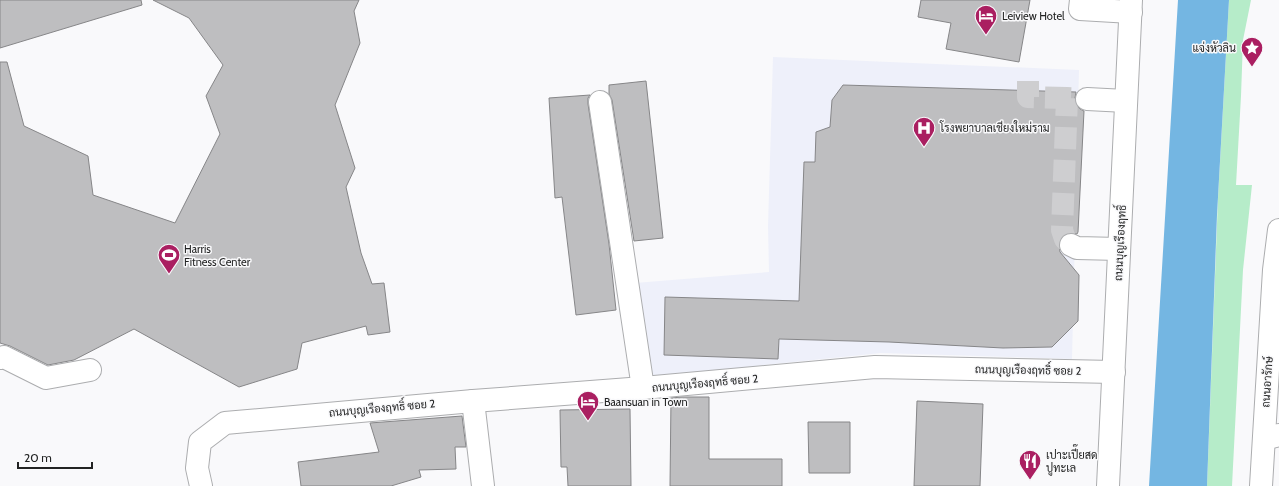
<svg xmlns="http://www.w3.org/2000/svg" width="1279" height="486" font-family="Cabin,Sarabun,sans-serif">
  <rect width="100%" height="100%" fill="#f9f9fb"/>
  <!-- built -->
  <path fill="#eef0fa" d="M773,57L1079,70L1072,359L881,353L650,377L635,283L769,272L768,226Z"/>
  <!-- green -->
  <path fill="#b6ecc9" d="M1229,0H1251L1243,40L1241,96L1236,185H1252L1243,270L1232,486H1207L1218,198Z"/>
  <!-- water -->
  <path fill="#74b6e2" d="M1178,0H1229L1217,215L1207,486H1149Z"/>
  <!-- building -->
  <g fill="#bebec0" stroke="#868688">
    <path d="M0,0H141L142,5L0,48Z"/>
    <path d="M153,0H359L354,11L360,43L335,105L355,168L346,187L361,253L372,284L384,283L390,332L368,335L366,326L302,343L297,369L239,387L134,329L74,360L48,365L10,346L0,343V62H7L24,126L88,156L93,195L175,223L220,134L206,96L223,65L189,18Z"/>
    <path d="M921,0H1030L1019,62L946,49L951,23L918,17Z"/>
    <path d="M646,81L663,238L634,241L612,100L609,94V85Z"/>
    <path d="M843,85L1076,92L1075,98L1076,104L1080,109L1084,111L1078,232L1077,234L1070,233L1064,235L1060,240L1059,245L1060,252L1079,275L1078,321L1052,347L1003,348L889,342L779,339L778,359L664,355L665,297L799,301L804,162H815L816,132L830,127L832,100Z"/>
    <path d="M590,95L588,98V104L609,244L616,310L576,315L562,197L555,198L549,98Z"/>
    <path d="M682,397H709V459H782V486H670L671,398Z"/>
    <path d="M917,401L983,404L980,486H914Z"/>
    <path d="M630,409L631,486H568L567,467H561L560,410Z"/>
    <path d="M462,416L466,447H455L456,469L419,470L421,477L391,486H301L298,462L379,452L370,423Z"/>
    <path d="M808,422H850V473H809Z"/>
  </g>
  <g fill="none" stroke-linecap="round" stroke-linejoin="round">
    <!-- minor-tunnel -->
    <g stroke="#ceced0" stroke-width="22" stroke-dasharray="22 11" stroke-linecap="butt">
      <path d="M1028,81V97L1067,98"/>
      <path d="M1071,245L1065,239L1062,230L1067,98L1087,99"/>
    </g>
    <!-- minor casing -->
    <g stroke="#acadaf" stroke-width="24">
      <g id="minor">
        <path d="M1081,0L1080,9L1131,12"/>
        <path d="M1087,99L1126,101"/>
        <path d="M600,102L643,388"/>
        <path d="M1071,245L1077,248L1119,249"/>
        <path d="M0,358L4,357L46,378L90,370"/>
        <path d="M473,401L483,486"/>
        <path d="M1264,439L1279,435"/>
        <path d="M201,486L197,468L200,442L225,423L473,401L643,388L875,367L1114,372"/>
      </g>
    </g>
    <!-- major casing -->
    <g stroke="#acadaf" stroke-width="24">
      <g id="major">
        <path d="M1108,486L1131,0"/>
        <path d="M1261,486L1274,270L1279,230"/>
      </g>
    </g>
    <!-- minor -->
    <use href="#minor" stroke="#fff" stroke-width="22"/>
    <!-- major -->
    <use href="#major" stroke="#fff" stroke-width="22"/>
  </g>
  <!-- icons -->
  <defs>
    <g id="hotel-pin" transform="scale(1.15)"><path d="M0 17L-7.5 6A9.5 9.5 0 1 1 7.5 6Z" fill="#aa1f61" stroke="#f9f9fb"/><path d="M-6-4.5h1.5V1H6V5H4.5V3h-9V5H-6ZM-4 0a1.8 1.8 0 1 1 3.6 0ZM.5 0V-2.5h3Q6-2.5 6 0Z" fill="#fff"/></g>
    <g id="sight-pin" transform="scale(1.15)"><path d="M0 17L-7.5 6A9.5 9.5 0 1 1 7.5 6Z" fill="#aa1f61" stroke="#f9f9fb"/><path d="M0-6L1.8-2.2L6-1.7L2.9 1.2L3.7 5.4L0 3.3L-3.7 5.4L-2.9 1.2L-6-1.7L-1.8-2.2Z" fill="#fff"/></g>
    <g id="hospital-pin" transform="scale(1.15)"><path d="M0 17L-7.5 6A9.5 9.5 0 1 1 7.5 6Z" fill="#aa1f61" stroke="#f9f9fb"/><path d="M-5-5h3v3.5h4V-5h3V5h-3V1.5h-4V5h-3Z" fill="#fff"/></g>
    <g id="stadium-pin" transform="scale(1.15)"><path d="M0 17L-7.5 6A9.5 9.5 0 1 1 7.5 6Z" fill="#aa1f61" stroke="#f9f9fb"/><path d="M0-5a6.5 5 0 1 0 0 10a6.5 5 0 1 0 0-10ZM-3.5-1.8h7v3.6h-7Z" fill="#fff"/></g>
    <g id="restaurant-pin" transform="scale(1.15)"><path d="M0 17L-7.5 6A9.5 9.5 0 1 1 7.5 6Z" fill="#aa1f61" stroke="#f9f9fb"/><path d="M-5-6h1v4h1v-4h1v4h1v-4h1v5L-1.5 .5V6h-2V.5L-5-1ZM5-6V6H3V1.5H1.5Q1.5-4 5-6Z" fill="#fff"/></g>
  </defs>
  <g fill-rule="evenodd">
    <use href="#hotel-pin" x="986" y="16"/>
    <use href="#sight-pin" x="1252" y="48"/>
    <use href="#hospital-pin" x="924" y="128"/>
    <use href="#stadium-pin" x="169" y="255"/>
    <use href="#hotel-pin" x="588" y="402"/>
    <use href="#restaurant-pin" x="1030" y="461"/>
  </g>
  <g text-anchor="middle" stroke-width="3" stroke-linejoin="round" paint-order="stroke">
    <!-- poi labels -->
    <g font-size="11" fill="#222323" stroke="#f9f9fb" text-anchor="start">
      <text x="1002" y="20">Leiview Hotel</text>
      <text x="1236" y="52" text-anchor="end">แจ่งหัวลิน</text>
      <text x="940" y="132">โรงพยาบาลเชียงใหม่ราม</text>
      <text x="184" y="253">Harris<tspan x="184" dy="13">Fitness Center</tspan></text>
      <text x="604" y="406">Baansuan in Town</text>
      <text x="1046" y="459">เปาะเปี๊ยสด<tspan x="1046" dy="13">ปูทะเล</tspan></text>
    </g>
    <!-- street labels -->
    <g font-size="11" fill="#222323" stroke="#f9f9fb">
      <text transform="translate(1120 243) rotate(-87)" y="4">ถนนบุญเรืองฤทธิ์</text>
      <text transform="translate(1028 370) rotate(1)" y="4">ถนนบุญเรืองฤทธิ์ ซอย 2</text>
      <text transform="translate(1267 382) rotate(-86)" y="4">ถนนอารักษ์</text>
      <text transform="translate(705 383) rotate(-5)" y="4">ถนนบุญเรืองฤทธิ์ ซอย 2</text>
      <text transform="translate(382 408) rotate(-5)" y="4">ถนนบุญเรืองฤทธิ์ ซอย 2</text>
    </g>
  </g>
  <!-- scale -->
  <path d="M18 462v6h74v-6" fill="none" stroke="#222323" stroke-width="2"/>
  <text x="24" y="462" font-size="12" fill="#222323" stroke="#f9f9fb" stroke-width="3" paint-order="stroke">20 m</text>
</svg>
